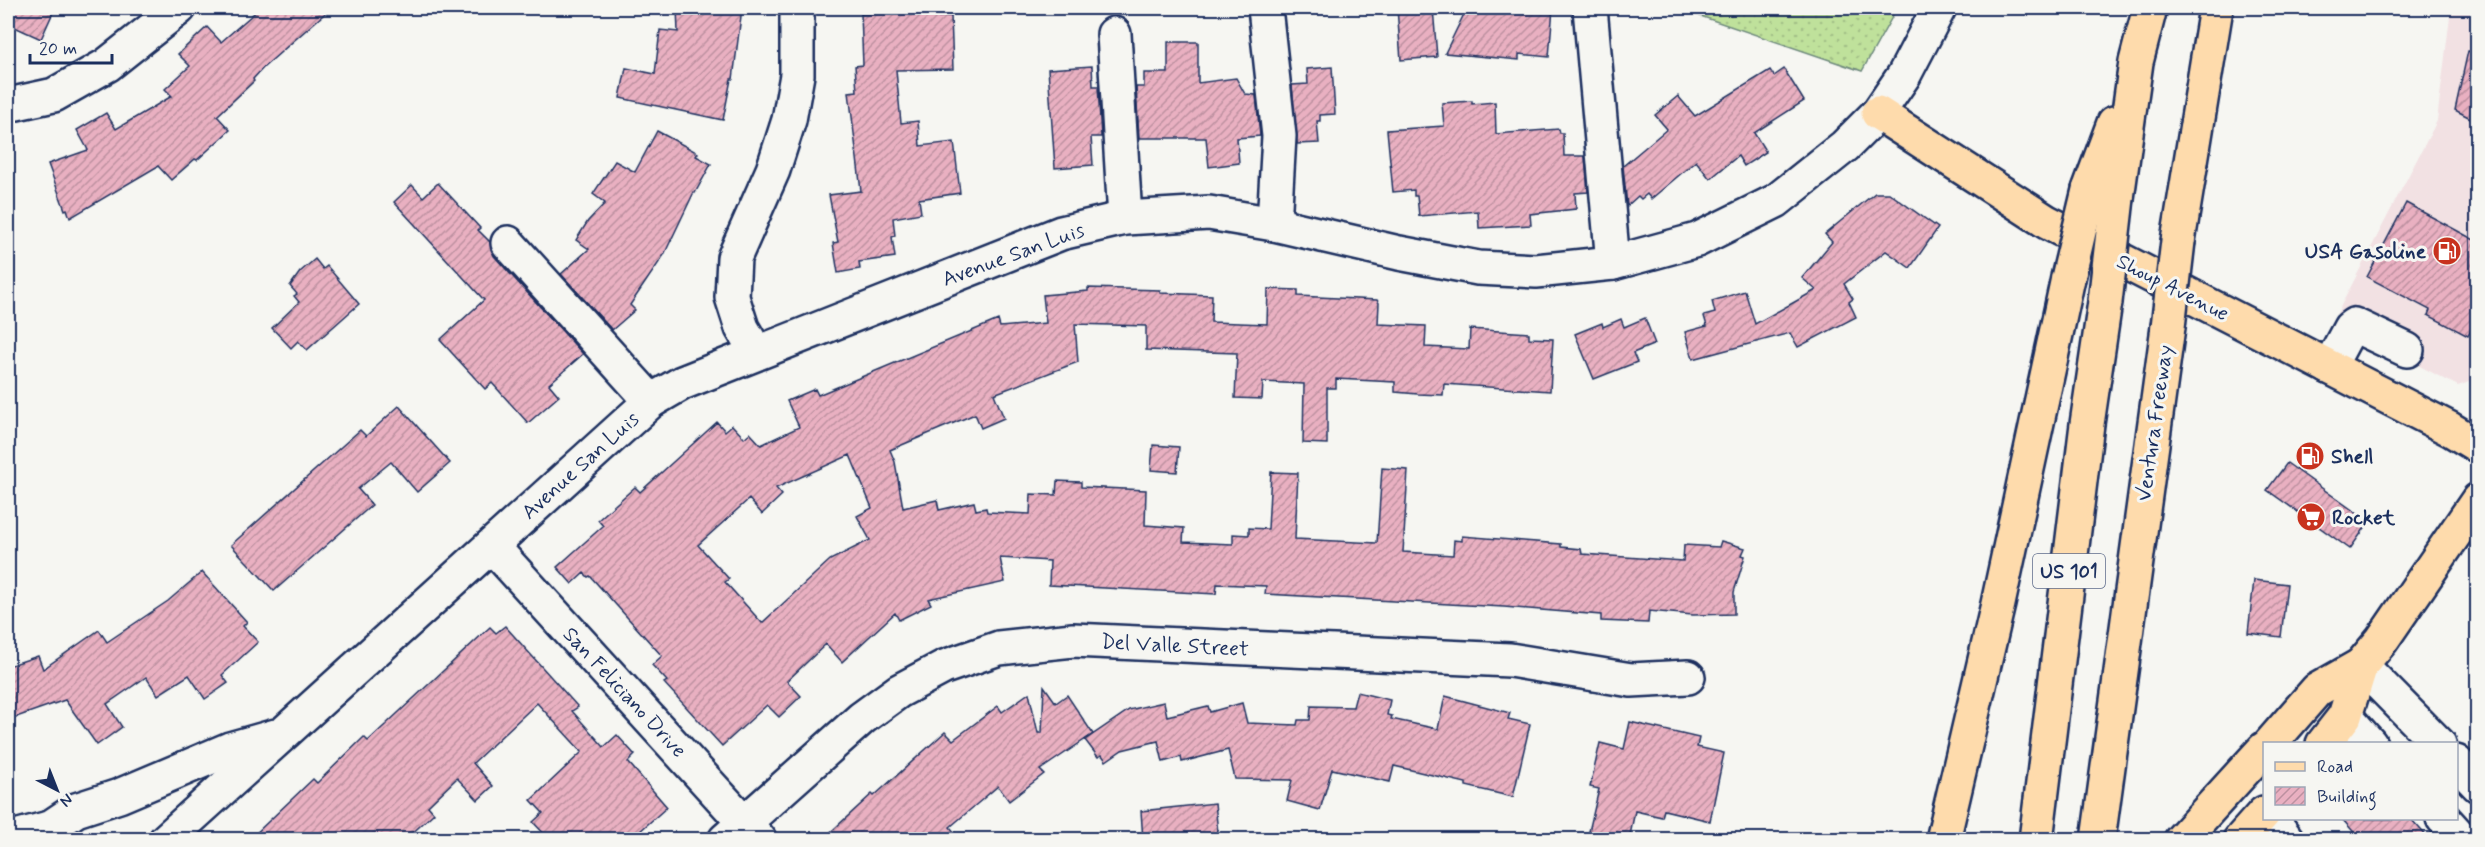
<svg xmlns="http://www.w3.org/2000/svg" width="2485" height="847" font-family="Mynerve,sans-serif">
  <defs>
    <pattern id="grass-dots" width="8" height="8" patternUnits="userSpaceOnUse" patternTransform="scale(1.5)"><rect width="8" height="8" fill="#bfe19b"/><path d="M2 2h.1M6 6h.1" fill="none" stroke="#a4c188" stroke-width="1.8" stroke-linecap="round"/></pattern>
    <pattern id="building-hatch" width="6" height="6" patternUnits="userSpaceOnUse" patternTransform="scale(1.5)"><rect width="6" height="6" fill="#e9b0c1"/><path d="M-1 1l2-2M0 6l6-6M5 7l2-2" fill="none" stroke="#bc90a0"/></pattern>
  </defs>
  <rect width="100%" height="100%" fill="#f6f6f2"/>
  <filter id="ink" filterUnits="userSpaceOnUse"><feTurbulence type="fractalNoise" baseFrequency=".0167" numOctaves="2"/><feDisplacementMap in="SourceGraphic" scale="12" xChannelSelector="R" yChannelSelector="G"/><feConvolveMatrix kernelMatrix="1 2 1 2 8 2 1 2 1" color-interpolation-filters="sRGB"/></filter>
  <g filter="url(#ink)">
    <!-- built -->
    <path fill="#f2e1e3" d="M2451,8H2477V379L2458,386L2333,321L2437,121Z"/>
    <!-- grass -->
    <path fill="url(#grass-dots)" stroke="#6d887c" stroke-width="1.5" d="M1677,8H1897L1862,71Z"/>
    <!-- building -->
    <g fill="url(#building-hatch)" stroke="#1b2f5e" stroke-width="1.5" fill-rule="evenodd">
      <path d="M8,8H55L41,39L8,24Z"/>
      <path d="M260,8H331L264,67L253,79L254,81L217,116L230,130L197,160L195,159L171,180L158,166L70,218L67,209L65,210L48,164L88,150L77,130L106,113L116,129L172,96L165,89L190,66L178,54L207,27L221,42Z"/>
      <path d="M677,8H742L733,79H731L723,120L620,98L626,68L655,74L660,30L678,32Z"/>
      <path d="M881,8H937L938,17L951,16L953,69L896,70L901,123L918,121L920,146L954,142L960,193L919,199L921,213L893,218L895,236L892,237L895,257L859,262L860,269L838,273L833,243L838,242L829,195L861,191L849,92L857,91L855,66L863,65L861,14L881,13Z"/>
      <path d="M1397,8H1433L1437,57L1401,60Z"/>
      <path d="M1467,8L1491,10L1493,8H1553L1549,57L1519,54V60L1445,53Z"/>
      <path d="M1168,42H1198V83L1236,78L1245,94L1256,95L1260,136L1237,138L1239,163L1209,167L1206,138H1139L1136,87H1144V73H1168Z"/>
      <path d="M2468,51L2478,52V122L2455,110Z"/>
      <path d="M1092,66L1093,86H1098L1101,137H1091L1093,165L1055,168L1048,69Z"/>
      <path d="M1332,67L1335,114L1320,115V121H1317L1319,143L1297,144L1292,85L1308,84L1307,69Z"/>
      <path d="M1784,69L1804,101L1754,133L1766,152L1744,166L1738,156L1710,179L1696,161L1651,199L1647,194L1641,199L1638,196L1627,206L1623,166L1667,129L1655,115L1678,96L1695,116L1770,70L1774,76Z"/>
      <path d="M1472,101V104L1495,102L1496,134L1559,129L1560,133H1563L1564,156H1585L1588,192L1575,193L1576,209L1530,214L1531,225L1479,228L1478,211L1419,216L1417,196H1414V190L1393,192L1387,130L1444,126L1442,103Z"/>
      <path d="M657,131L698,153L696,156L711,164L695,193L694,192L664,255L630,305L635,310L612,330L561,274L589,249L576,240L588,221L605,203L593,194L615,161L635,172Z"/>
      <path d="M438,183L480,228L478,230L490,242L494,256L583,354L549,384L559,396L528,423L492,383L485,389L440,340L484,300L394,202L412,185L423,197Z"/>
      <path d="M1875,193H1889L1938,228L1910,268L1886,251L1844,284L1853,299L1849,302L1856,317L1798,347L1790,333L1693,359L1685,332L1707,326L1704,316L1715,313L1712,301L1745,291L1755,324L1816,290L1802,278L1832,242L1825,234Z"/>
      <path d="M2406,203L2478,242V317L2468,336L2428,315L2430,310L2367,277Z"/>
      <path d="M315,259L323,269L327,266L359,304L307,350L298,341L291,348L272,328L299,302L294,296L297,294L290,286L300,272Z"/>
      <path d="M1088,288L1160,290V293L1212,295L1211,322L1267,324L1268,289L1298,290V296L1377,300L1379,303L1378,324L1426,326L1425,347L1469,349L1470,329L1529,333V338L1553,339L1550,391L1444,384L1443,395L1418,394L1395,392V382L1336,379V388H1327V444L1303,443L1304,384L1263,382L1262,399L1235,398L1237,353L1146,350V326L1075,324L1078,362L994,394L1004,418L981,428L975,414L890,450L895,462L903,508L937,500L939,510L974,502L976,510L986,508L987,512L1030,514L1031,494L1056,495L1057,481L1081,482V487L1146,490L1145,525L1184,528L1183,542L1233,544V534L1249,535V528L1268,529L1271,472L1298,473L1295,539L1377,543L1382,468L1408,470L1403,552L1453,555L1454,540L1462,541V536L1561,544V547L1581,549L1582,554L1683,561L1684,545L1719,547L1721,541L1745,548L1742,555L1745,556L1734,592V614L1693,615L1649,611L1648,623L1601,621V615L1504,607L1265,594L1266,586L1217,584L1216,594L1049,585L1050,561L1000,558L1005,582L928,599L931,604L899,620L895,613L842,662L826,644L787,681L801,696L779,717L767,705L722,746L664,683L667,681L652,665L662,656L590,576L588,577L584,573L572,584L557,567L603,526L598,520L635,487L640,492L717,422L725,431L732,425L744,438L750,433L761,445L799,427L787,401L815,389L818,395L998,320L1000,327L1046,323L1043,295L1088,291ZM850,455L872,508L857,516L870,540L830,560L762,623L725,582L729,579L698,545L749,499L762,514L782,495L776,488Z"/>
      <path d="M1645,318L1655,344L1633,353L1637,362L1594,379L1575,334L1602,323L1603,327L1621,319L1624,327Z"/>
      <path d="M399,406L450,463L417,492L391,462L358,489L372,505L274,591L231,545L360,430L366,436Z"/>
      <path d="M1153,445L1179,447L1177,472L1151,470Z"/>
      <path d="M2287,463L2369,522L2350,549L2267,490Z"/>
      <path d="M202,572L247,622L243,626L258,642L222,675L228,683L205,699L189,675L158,695L146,677L107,704L122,727L97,745L65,700L8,720V666L38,656L43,669L99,630L107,642L168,601Z"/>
      <path d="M2254,580L2287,584L2281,637L2248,633Z"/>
      <path d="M505,626L578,707L572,711L604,747L617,735L635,755L628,762L667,807L630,840H550L533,822L543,813L531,800L582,752L537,703L473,763L493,786L478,800L457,778L428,806L434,813L405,840H249L313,779L317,783L364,737L368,741L490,627L496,633Z"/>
      <path d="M1044,686L1056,703L1067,695L1093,734L1040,770L1044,774L1009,801L998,786L950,827L961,840H822L872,794L874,796L945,732L953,740L998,706L1002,712L1029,693L1038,733H1042Z"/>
      <path d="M1357,692L1390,700L1387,715L1392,716L1391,719L1438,729L1445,696L1510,713L1508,719L1530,724L1513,797L1466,786V783L1394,766L1390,782L1332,769L1320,810L1287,801L1292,780L1235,779L1228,750L1182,762L1181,757L1163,762L1158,741L1122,750L1106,761L1102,755L1098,757L1085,740L1129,710L1164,702L1167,716L1208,706L1210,712L1242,703L1247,723L1297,725L1298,720H1310L1311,706L1353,707Z"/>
      <path d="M1630,722L1699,738L1697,747L1724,753L1710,821L1664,810L1662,817L1635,811L1629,840H1587L1599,789L1590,787L1600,743L1624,749Z"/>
      <path d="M1215,803L1218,833L1211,834V840H1143L1141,811Z"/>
      <path d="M2342,819H2411L2430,840H2361Z"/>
    </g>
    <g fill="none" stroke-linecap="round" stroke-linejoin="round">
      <!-- minor casing -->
      <g stroke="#1b2f5e" stroke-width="38">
        <g id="minor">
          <path d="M1265,8L1279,136L1274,224"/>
          <path d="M1590,8L1613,263"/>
          <path d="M1114,34L1125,218"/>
          <path d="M8,105L54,95L107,65L179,8"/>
          <path d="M508,243L651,401"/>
          <path d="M756,352L742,328L732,297L734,258L773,170L789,120L797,75V8"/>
          <path d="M2329,367L2350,328L2354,325L2407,350"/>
          <path d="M492,546L759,839"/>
          <path d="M2361,665L2439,744"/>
          <path d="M2345,716L2370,744"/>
          <path d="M2456,762L2478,785"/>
          <path d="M2271,818L2287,840"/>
          <path d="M2443,818L2463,840"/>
          <path d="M8,839L49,828L76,810L119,796L230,749L276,736"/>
          <path d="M166,840L651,401L682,383L1061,233L1125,218L1209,213L1274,224L1399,253L1478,268L1536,271L1613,263L1697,240L1776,201L1845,146L1878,113L1904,75L1939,8"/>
          <path d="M725,840L862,718L899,691L944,667L999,648L1073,640L1510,660L1631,680L1688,677"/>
        </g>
      </g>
      <!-- major casing -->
      <g stroke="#1b2f5e" stroke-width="38">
        <g id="major">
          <path d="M1878,113L2047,222L2450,429L2478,446"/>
          <path d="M2270,744L2317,690L2361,665L2382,640L2478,500"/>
          <path d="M2323,744L2345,716L2361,665"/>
          <path d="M2181,840L2264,749"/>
          <path d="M2240,840L2264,813"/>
        </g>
      </g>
      <!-- highway casing -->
      <g stroke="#1b2f5e" stroke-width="38">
        <g id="highway">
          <path d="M2089,190L2114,123"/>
          <path d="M2117,198L2136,62L2150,8"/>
          <path d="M2178,241L2216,8"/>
          <path d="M1943,840L1998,604L2068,278"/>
          <path d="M2036,840L2087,424L2105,302"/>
          <path d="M2098,840L2168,327"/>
        </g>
      </g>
      <!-- minor -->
      <use href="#minor" stroke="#f6f6f2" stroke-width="33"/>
      <!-- major -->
      <use href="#major" stroke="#fedbac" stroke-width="33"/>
      <!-- highway -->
      <use href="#highway" stroke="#fedbac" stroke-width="33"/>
      <!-- highway-bridge casing -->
      <g stroke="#1b2f5e" stroke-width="38" stroke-linecap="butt">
        <g id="highway-bridge">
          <path d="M2068,278L2089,190"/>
          <path d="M2105,302L2117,198"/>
          <path d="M2168,327L2178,241"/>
        </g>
      </g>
      <!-- highway-bridge -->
      <use href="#highway-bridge" stroke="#fedbac" stroke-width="33"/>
    </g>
  </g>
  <!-- icons -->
  <defs>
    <g id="fuel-disc" transform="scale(1.5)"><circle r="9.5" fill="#c8321e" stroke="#f6f6f2"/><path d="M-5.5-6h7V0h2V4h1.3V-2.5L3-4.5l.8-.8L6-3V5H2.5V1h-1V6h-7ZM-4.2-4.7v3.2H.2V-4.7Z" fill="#fff"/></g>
    <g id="supermarket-disc" transform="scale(1.5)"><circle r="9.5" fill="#c8321e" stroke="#f6f6f2"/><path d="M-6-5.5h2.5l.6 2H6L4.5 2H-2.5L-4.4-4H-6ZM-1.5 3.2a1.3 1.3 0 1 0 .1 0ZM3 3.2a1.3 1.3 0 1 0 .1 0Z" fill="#fff"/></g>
  </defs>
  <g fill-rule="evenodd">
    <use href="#fuel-disc" x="2447" y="251"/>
    <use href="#fuel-disc" x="2310" y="456"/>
    <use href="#supermarket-disc" x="2311" y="517"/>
  </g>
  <g text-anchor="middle" stroke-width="6" stroke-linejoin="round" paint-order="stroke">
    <!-- shield labels -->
    <rect fill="#f6f6f2" stroke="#5d6b8a" stroke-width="1.5" x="2033" y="554" width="72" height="34" rx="4.5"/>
    <g font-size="20" font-weight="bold" fill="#1b2f5e">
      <text x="2069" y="578">US 101</text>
    </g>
    <!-- poi labels -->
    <g font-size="21" font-weight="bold" fill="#1b2f5e" stroke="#f6f6f2" text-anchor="start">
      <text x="2426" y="258" text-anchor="end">USA Gasoline</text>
      <text x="2331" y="463">Shell</text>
      <text x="2332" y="524">Rocket</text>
    </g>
    <!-- street labels -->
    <g font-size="21" fill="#1b2f5e" stroke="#f6f6f2">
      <text transform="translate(1013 254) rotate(-20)" y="7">Avenue San Luis</text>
      <text transform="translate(2173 287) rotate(27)" y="7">Shoup Avenue</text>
      <text transform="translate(2154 423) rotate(-82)" y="7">Ventura Freeway</text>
      <text transform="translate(580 465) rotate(-42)" y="7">Avenue San Luis</text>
      <text transform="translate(1175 645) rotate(3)" y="7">Del Valle Street</text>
      <text transform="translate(625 692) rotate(47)" y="7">San Feliciano Drive</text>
    </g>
  </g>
  <!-- margin -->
  <rect width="2485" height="847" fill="none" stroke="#f6f6f2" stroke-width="30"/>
  <rect x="15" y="15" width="2455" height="817" fill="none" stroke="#1b2f5e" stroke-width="2" filter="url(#ink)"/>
  <!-- legend -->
  <rect x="2263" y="742" width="195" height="78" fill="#f6f6f2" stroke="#9ea6b7" stroke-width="1.5"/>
  <rect x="2275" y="762" width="30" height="9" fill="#fedbac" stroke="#9ea6b7" stroke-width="1.5"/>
  <text x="2317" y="772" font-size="18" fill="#1b2f5e">Road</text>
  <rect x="2275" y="787" width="30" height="18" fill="url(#building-hatch)" stroke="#9ea6b7" stroke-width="1.5"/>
  <text x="2317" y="802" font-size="18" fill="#1b2f5e">Building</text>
  <!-- north arrow -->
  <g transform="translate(57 790) rotate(138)" stroke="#f6f6f2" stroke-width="4.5" paint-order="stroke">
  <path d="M0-4.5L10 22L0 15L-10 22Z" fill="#1b2f5e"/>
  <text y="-9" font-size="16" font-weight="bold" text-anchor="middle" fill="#1b2f5e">N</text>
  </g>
  <!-- scale -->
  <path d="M30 54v9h82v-9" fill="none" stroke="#1b2f5e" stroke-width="3"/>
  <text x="39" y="54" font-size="18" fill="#1b2f5e" stroke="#f6f6f2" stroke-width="4.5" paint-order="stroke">20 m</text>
</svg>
